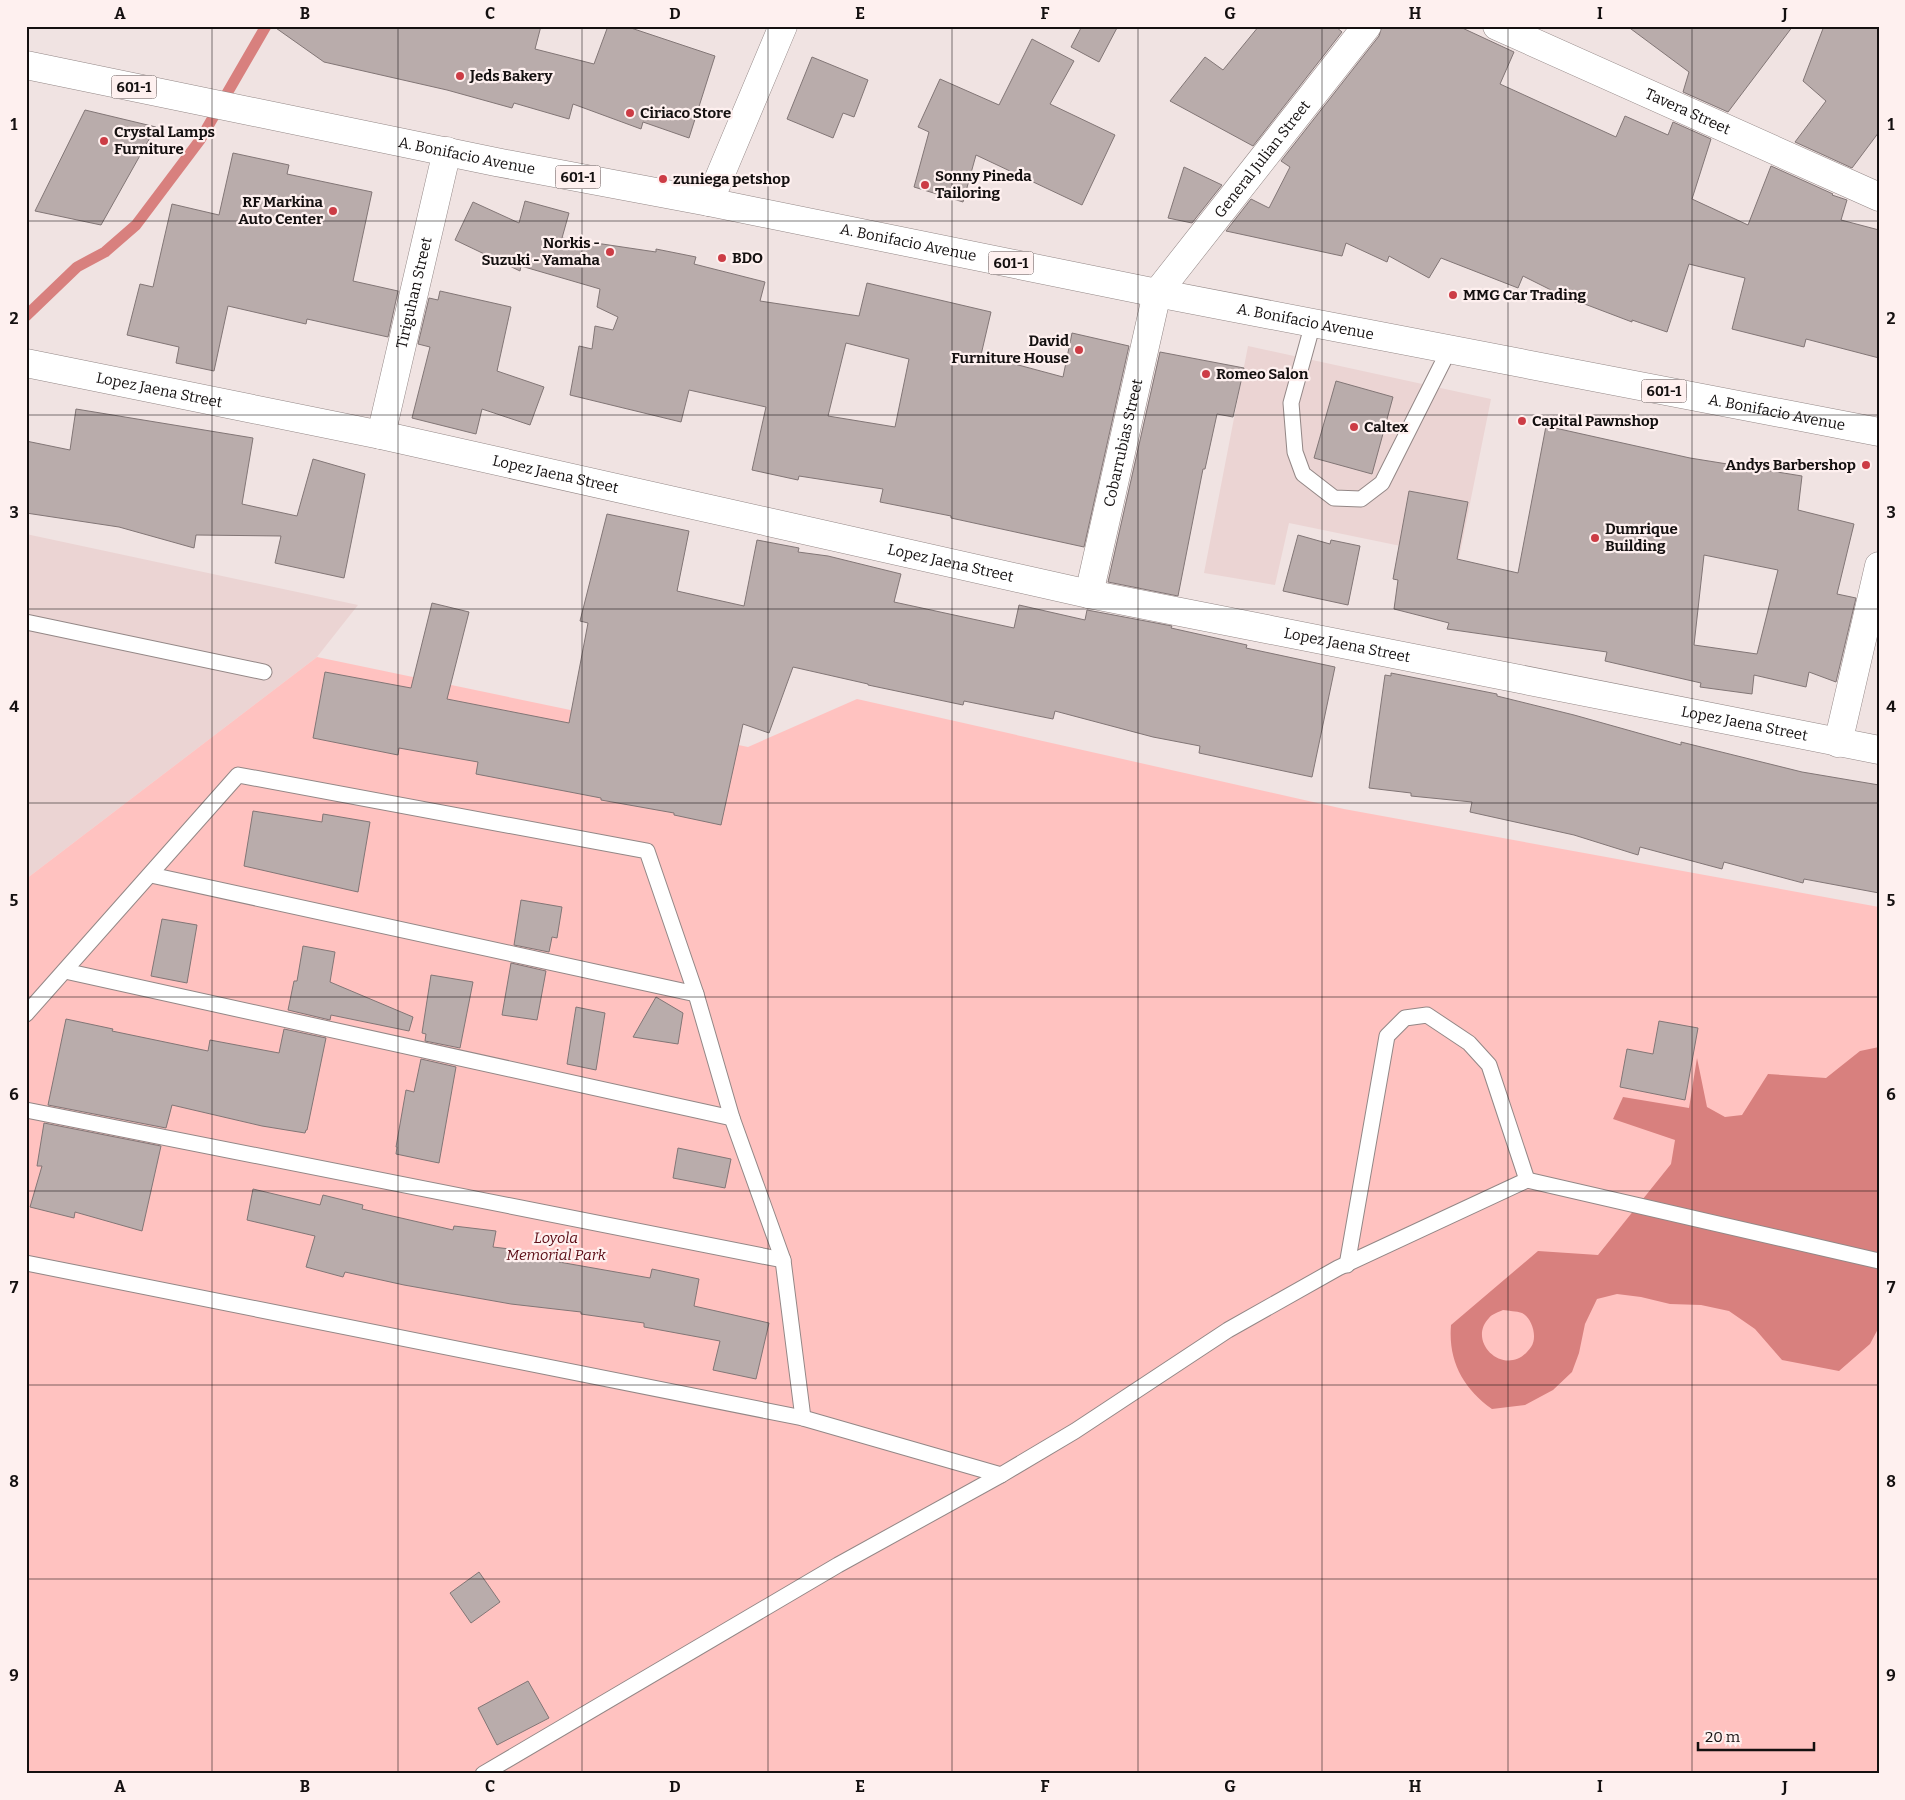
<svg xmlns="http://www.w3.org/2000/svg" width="1905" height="1800" font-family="Bitter,serif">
  <rect width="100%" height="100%" fill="#f0e3e2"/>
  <!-- built -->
  <g fill="#ebd4d3">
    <path d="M1248,346L1491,399L1459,558L1289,523L1275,585L1204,573Z"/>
    <path d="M26,534L358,605L317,657L26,879Z"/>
  </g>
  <!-- green -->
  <path fill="#ffc2c0" d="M317,657L748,747L857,699L1344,809L1879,907V1774H26V879Z"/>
  <!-- water -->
  <path fill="#d8807e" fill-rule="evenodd" d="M1879,1047V1327L1870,1344L1839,1371L1782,1360L1755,1329L1729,1311L1701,1305L1670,1304L1641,1297L1617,1294L1597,1299L1585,1324L1579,1353L1572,1372L1553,1390L1525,1405L1492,1409C1463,1388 1448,1361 1451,1325L1538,1251L1598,1255L1671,1164L1675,1140L1613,1119L1623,1097L1689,1108L1697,1058L1707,1107L1725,1117L1742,1115L1768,1074L1826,1078L1860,1051ZM1503,1310C1509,1311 1516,1311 1522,1313C1532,1318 1538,1337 1531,1347C1508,1381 1465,1343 1489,1318C1492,1314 1499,1312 1503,1310Z"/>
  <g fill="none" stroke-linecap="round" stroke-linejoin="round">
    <!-- stream -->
    <path stroke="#d8807e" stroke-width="11" d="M26,316L77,267L105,252L136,225L200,140L266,26"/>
  </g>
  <!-- building -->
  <g fill="#b9acab" stroke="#827676" fill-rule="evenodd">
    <path d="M273,26H541L535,49L594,64L608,26H625L715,56L689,138L643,122L641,129L573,104L569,119L514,103L512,108L447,90L324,62Z"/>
    <path d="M1082,26H1118L1099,62L1071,47Z"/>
    <path d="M1259,26H1335L1342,32L1253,146L1170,101L1205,57L1223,70Z"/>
    <path d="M1382,26H1458L1514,52L1500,84L1616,137L1625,116L1668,135L1673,122L1711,139L1692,199L1748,225L1771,166L1833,194L1832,195L1847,200L1841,220L1879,230V358L1806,339L1804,347L1732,329L1745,278L1689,264L1667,332L1632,320V322L1582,303L1581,305L1523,276L1518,288L1441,258L1429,278L1389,256L1387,262L1346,243L1342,256L1226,231L1251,199L1269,208L1290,167L1281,161L1379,36Z"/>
    <path d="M1627,26H1793L1728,112L1683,92L1689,72Z"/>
    <path d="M1824,26H1879V132L1852,168L1795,142L1826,101L1803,81Z"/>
    <path d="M1032,39L1074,61L1050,104L1115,135L1082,205L976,155L963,202L914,187L929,132L918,127L940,79L999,105Z"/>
    <path d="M812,57L868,80L854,117L843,113L833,138L787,119Z"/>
    <path d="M85,110L156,127L101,225L35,211Z"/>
    <path d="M233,153L289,165L287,174L372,192L353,281L398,291L388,337L307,319L306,324L228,306L214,371L176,363L179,347L127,335L140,284L153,287L172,204L219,215Z"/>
    <path d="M1184,167L1222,185L1192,223L1168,218Z"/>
    <path d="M525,201L569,213L562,238L656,252V249L696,257L694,264L765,282L760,301L859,316L867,283L991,312L981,355L1063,377L1072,333L1129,346L1084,547L951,518V516L880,502L883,489L799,476L798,480L752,470L766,407L689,390L681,422L570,395L579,346L592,349L595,326L613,330L618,317L597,307L600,289L521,266L520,271L455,240L473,202L519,223ZM846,343L909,359L895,427L828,416Z"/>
    <path d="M440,291L511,307L497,371L544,387L530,425L482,409L476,434L412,418L430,347L418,344L429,298L438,300Z"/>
    <path d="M1160,352L1244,368L1233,417L1217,414L1205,469H1203L1178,596L1108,582Z"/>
    <path d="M1336,381L1393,397L1372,474L1314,458Z"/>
    <path d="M76,409L253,438L242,504L297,516L313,459L365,474L344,578L275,563L281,536L196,535L194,548L119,527L26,513V441L70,450Z"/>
    <path d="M1546,426L1690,458L1802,476L1798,510L1854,524L1837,594L1856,598L1836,682L1809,672L1806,687L1754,675L1752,694L1700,687L1701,683L1605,661L1607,652L1447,629L1449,623L1394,609L1398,580L1393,579L1409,491L1468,502L1457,559L1518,573ZM1704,555L1778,570L1757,654L1694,645Z"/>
    <path d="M607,514L689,531L677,591L744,606L757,540L799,548L798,552L828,556L901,574L894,602L1014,628L1019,605L1085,620L1087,610L1172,626L1171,628L1247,645L1246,648L1335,667L1312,777L1199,753L1200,746L1153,737L1055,711L1053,719L964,701L963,705L868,685V684L793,667L769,733L743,724L721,825L674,815V813L601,800V798L476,774L478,762L399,748L398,755L313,738L325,672L411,688L432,603L469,612L447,699L569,723L588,623L580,621Z"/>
    <path d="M1298,535L1330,544L1331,540L1360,546L1348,605L1283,591Z"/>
    <path d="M1391,673L1497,694V696L1574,715L1681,745V742L1802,772L1879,785V893L1804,879L1803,883L1724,862L1722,869L1640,847L1638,855L1574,835L1470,812L1472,802L1411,796V793L1369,788L1385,675L1391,676Z"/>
    <path d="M253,811L322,822L323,814L370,822L358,892L244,866Z"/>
    <path d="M521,900L562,907L557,938L552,937L549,952L514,945Z"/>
    <path d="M162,919L197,925L187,983L151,976Z"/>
    <path d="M303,946L335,952L330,982L413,1017L409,1031L331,1015L330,1020L288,1010L294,981H297Z"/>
    <path d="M511,963L546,971L537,1020L502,1015Z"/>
    <path d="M431,975L473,982L460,1048L425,1041L426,1034L422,1033Z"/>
    <path d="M656,997L683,1013L678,1044L633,1037Z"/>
    <path d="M576,1007L605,1013L596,1070L567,1064Z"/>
    <path d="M66,1019L113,1029L112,1031L208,1051L210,1040L279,1053L284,1029L326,1038L307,1130H306L305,1133L262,1126L172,1105L166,1128L48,1105Z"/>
    <path d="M1659,1021L1698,1028L1685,1100L1620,1087L1627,1049L1653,1054Z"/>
    <path d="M421,1059L456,1067L439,1163L396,1154L397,1147H396L406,1090L414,1092Z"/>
    <path d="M44,1123L161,1146L142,1231L75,1212L74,1218L30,1207L42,1166H37Z"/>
    <path d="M678,1148L731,1159L725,1188L673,1178Z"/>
    <path d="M253,1189L320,1205L323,1195L363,1205L362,1209L453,1230L454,1226L496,1231L493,1247L560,1255L559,1262L650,1278L652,1269L699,1279L694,1306L769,1323L756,1379L713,1370L720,1341L644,1327V1323L581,1314V1312L511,1304L404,1285L345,1272L343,1277L306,1267L315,1236L247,1220Z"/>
    <path d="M479,1572L500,1602L471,1623L450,1593Z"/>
    <path d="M528,1681L549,1718L497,1745L478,1708Z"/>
  </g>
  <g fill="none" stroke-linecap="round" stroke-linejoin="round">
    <!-- lane casing -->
    <g stroke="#938786" stroke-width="17">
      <g id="lane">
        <path d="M1313,323L1291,403L1295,452L1303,474L1334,498L1361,499L1382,483L1449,350"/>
        <path d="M26,622L264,672"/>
        <path d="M151,875L696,994"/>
        <path d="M65,971L732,1118"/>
        <path d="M26,1014L238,775L647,851L696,994L732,1118L783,1260L803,1418"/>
        <path d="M26,1110L783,1260"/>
        <path d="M26,1263L803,1418L1001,1475"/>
        <path d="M1347,1265L1387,1036L1405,1018L1427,1015L1469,1043L1489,1065L1527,1180"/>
        <path d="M483,1774L838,1565L1001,1475L1075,1431L1228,1330L1338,1268L1527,1180L1879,1261"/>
      </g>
    </g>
    <!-- street casing -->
    <g stroke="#938786" stroke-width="29">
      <g id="street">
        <path id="s1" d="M1497,26L1879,197"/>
        <path id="s2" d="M26,363L381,435L1089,594L1879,750"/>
        <path id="s3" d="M381,435L447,151"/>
        <path id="s4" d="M1089,594L1157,293L1367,26"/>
        <path d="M1838,743L1879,566"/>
      </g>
    </g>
    <!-- secondary casing -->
    <g stroke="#938786" stroke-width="29">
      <path id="secondary" d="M709,202L783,26"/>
    </g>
    <!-- primary casing -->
    <g stroke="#938786" stroke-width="29">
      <g id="primary">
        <path id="s5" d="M26,65L496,162L709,202L1157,293L1879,432"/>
      </g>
    </g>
    <!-- lane -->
    <use href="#lane" stroke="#fff" stroke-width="15"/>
    <!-- street -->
    <use href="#street" stroke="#fff" stroke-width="28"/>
    <!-- secondary -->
    <use href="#secondary" stroke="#fff" stroke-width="28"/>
    <!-- primary -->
    <use href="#primary" stroke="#fff" stroke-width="28"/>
  </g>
  <!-- grid -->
  <path fill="none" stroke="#141010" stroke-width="1" stroke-opacity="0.55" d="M212,26V1774M398,26V1774M582,26V1774M768,26V1774M952,26V1774M1138,26V1774M1322,26V1774M1508,26V1774M1692,26V1774M26,221H1879M26,415H1879M26,609H1879M26,803H1879M26,997H1879M26,1191H1879M26,1385H1879M26,1579H1879"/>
  <!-- markers -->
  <g fill="#cc3c45" stroke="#fef0ef" stroke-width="2">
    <circle cx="460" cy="76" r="5"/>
    <circle cx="630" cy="113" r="5"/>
    <circle cx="104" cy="141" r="5"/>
    <circle cx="663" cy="179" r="5"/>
    <circle cx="925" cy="185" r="5"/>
    <circle cx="333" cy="211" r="5"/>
    <circle cx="610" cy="252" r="5"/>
    <circle cx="722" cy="258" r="5"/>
    <circle cx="1453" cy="295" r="5"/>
    <circle cx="1079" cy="350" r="5"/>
    <circle cx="1206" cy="374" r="5"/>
    <circle cx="1522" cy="421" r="5"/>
    <circle cx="1354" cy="427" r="5"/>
    <circle cx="1866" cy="465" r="5"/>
    <circle cx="1595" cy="538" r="5"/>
  </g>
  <g text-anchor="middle" stroke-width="4.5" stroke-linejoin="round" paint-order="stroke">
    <!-- shield labels -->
    <g fill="#fef0ef" stroke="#5a5353" stroke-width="1">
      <rect x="111.5" y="75.5" width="45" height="23" rx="4"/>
      <rect x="555.5" y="165.5" width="45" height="23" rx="4"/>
      <rect x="988.5" y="251.5" width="45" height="23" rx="4"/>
      <rect x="1641.5" y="379.5" width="45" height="23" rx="4"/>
    </g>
    <g font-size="14" font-weight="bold" fill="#141010">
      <text x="134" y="92">601-1</text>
      <text x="578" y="182">601-1</text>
      <text x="1011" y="268">601-1</text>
      <text x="1664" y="396">601-1</text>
    </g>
    <!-- poi labels -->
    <g font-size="15" font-weight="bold" fill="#141010" stroke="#fef0ef" text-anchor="start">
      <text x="470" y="81">Jeds Bakery</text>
      <text x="640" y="118">Ciriaco Store</text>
      <text x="114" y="137">Crystal Lamps<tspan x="114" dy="17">Furniture</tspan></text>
      <text x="935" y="181">Sonny Pineda<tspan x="935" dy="17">Tailoring</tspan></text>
      <text x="673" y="184">zuniega petshop</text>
      <text x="323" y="207" text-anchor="end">RF Markina<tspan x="323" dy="17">Auto Center</tspan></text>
      <text x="600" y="248" text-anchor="end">Norkis -<tspan x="600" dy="17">Suzuki - Yamaha</tspan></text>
      <text x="732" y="263">BDO</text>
      <text x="1463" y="300">MMG Car Trading</text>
      <text x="1069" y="346" text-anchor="end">David<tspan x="1069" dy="17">Furniture House</tspan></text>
      <text x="1216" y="379">Romeo Salon</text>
      <text x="1532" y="426">Capital Pawnshop</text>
      <text x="1364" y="432">Caltex</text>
      <text x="1856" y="470" text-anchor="end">Andys Barbershop</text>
      <text x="1605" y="534">Dumrique<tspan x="1605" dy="17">Building</tspan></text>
    </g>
    <!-- street labels -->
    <g font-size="15" fill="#141010" stroke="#fef0ef">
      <text dy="5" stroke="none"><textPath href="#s1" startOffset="209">Tavera Street</textPath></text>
      <text dy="5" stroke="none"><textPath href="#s5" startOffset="450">A. Bonifacio Avenue</textPath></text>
      <text dy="5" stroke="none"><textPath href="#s4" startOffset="479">General Julian Street</textPath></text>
      <text dy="5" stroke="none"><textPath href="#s5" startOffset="900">A. Bonifacio Avenue</textPath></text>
      <text dy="5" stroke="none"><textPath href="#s3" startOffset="146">Tiriguhan Street</textPath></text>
      <text dy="5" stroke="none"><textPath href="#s5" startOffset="1305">A. Bonifacio Avenue</textPath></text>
      <text dy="5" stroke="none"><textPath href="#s2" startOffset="136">Lopez Jaena Street</textPath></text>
      <text dy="5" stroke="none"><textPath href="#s5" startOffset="1785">A. Bonifacio Avenue</textPath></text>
      <text dy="5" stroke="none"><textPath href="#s4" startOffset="155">Cobarrubias Street</textPath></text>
      <text dy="5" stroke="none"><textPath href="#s2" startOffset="541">Lopez Jaena Street</textPath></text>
      <text dy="5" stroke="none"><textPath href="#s2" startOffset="946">Lopez Jaena Street</textPath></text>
      <text dy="5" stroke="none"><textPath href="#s2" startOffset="1351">Lopez Jaena Street</textPath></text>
      <text dy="5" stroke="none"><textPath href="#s2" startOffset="1756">Lopez Jaena Street</textPath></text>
    </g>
    <!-- park labels -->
    <g font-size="15" font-style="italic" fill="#5b0b14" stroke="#fef0ef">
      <text x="556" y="1243">Loyola<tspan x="556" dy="17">Memorial Park</tspan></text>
    </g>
  </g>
  <!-- border -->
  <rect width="1905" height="1800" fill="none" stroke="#fef0ef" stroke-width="55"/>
  <!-- scale -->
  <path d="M1698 1742v8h116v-8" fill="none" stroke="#141010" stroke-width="2.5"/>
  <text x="1705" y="1742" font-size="15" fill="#141010" stroke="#fef0ef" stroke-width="4" paint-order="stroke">20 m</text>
  <rect x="28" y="28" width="1850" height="1744" fill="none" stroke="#141010" stroke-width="2"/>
  <g font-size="16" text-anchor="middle" font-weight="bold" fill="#141010">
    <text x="120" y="19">A</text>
    <text x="305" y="19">B</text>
    <text x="490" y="19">C</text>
    <text x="675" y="19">D</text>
    <text x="860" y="19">E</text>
    <text x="1045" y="19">F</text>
    <text x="1230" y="19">G</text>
    <text x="1415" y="19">H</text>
    <text x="1600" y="19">I</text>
    <text x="1785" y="19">J</text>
    <text x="14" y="130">1</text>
    <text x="1891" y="130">1</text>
    <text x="14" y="324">2</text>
    <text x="1891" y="324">2</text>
    <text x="14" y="518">3</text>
    <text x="1891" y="518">3</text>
    <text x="14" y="712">4</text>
    <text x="1891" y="712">4</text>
    <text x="14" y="906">5</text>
    <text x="1891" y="906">5</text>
    <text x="14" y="1100">6</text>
    <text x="1891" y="1100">6</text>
    <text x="14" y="1293">7</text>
    <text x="1891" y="1293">7</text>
    <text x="14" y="1487">8</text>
    <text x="1891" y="1487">8</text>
    <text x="14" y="1681">9</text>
    <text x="1891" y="1681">9</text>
    <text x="120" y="1792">A</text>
    <text x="305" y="1792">B</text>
    <text x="490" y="1792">C</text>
    <text x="675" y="1792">D</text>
    <text x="860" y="1792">E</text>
    <text x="1045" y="1792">F</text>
    <text x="1230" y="1792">G</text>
    <text x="1415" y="1792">H</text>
    <text x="1600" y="1792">I</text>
    <text x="1785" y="1792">J</text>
  </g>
</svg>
